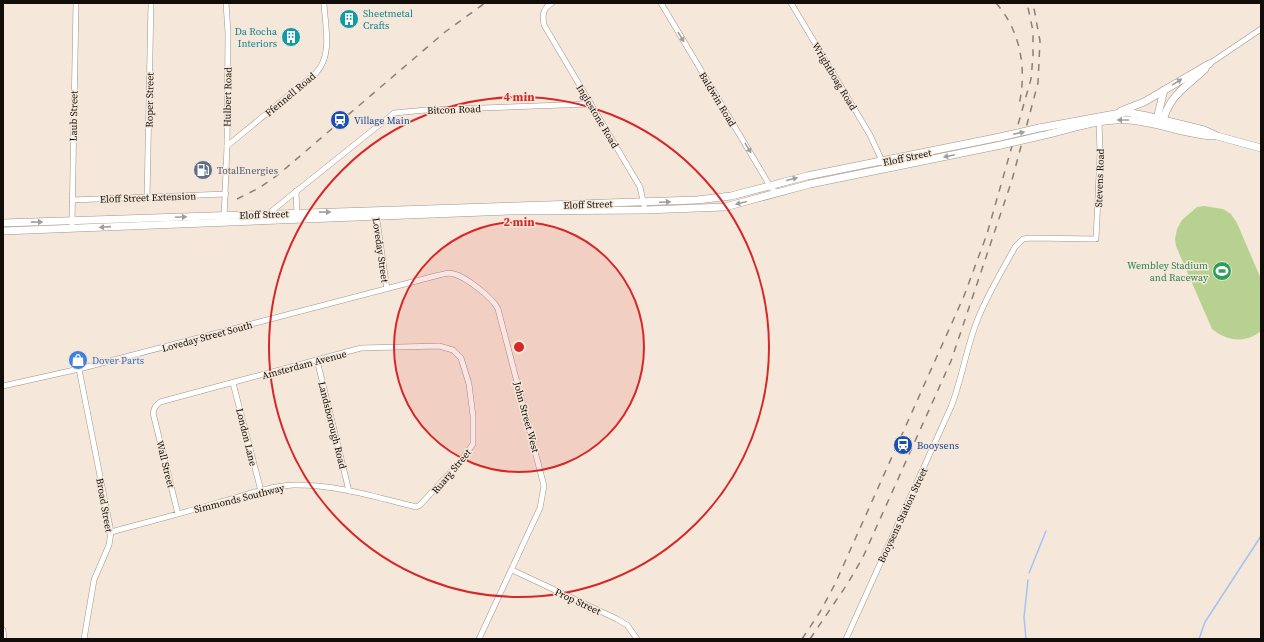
<svg xmlns="http://www.w3.org/2000/svg" width="1264" height="642" font-family="'Source Serif 4',serif">
  <rect width="100%" height="100%" fill="#f5e7d9"/>
  <!-- garden -->
  <path fill="#b7d290" d="M1204,206L1223,209L1231,214L1237,223L1261,279V331C1245,344 1227,341 1212,329L1176,246L1175,239L1177,229L1182,220L1197,207Z"/>
  <g fill="none" stroke-linecap="round" stroke-linejoin="round">
    <!-- stream -->
    <g stroke="#a2c4f5" stroke-width="1.5">
      <path d="M1029,573L1046,531"/>
      <path d="M1026,639L1024,617L1028,580"/>
      <path d="M1199,639L1205,622L1261,536"/>
    </g>
    <!-- street casing -->
    <g stroke="#a19487" stroke-width="6">
      <g id="street">
        <path d="M552,3C543,8 542,15 544,25L640,187L645,210"/>
        <path d="M661,3L770,186L776,193"/>
        <path d="M791,3L870,135L883,163"/>
        <path d="M1209,64L1261,29"/>
        <path d="M227,146L316,73C333,55 325,26 324,3"/>
        <path d="M296,191L297,216"/>
        <path d="M147,198L151,3"/>
        <path d="M72,200L226,194"/>
        <path d="M376,213L387,289"/>
        <path d="M268,214L394,113L426,110L591,104"/>
        <path d="M224,218L227,146L228,33L226,3"/>
        <path d="M72,224L76,3"/>
        <path d="M317,360L349,491"/>
        <path d="M79,369L111,532L109,545L94,580L84,639"/>
        <path d="M233,383L261,491"/>
        <path d="M3,386L79,369L439,275C444,274 449,272 454,274C466,277 493,298 498,309L544,486L540,508L479,639"/>
        <path d="M111,532C147,522 184,513 220,502C243,496 269,486 293,485C334,484 376,497 416,507L420,505L460,462L473,444V416L469,384L461,358L453,350L439,346L361,348L160,402L155,407L153,413L178,514"/>
        <path d="M512,570L617,619L627,625L637,639"/>
        <path d="M3,630L4,639"/>
        <path d="M846,639L951,407C962,379 966,349 977,321C987,295 1002,271 1015,247L1023,239L1030,238L1096,239L1100,154L1099,120"/>
      </g>
    </g>
    <!-- secondary casing -->
    <g stroke="#a19487" stroke-width="8">
      <g id="secondary">
        <path d="M1121,111L1144,102L1209,64"/>
        <path d="M1156,123L1164,90"/>
        <path d="M1162,124C1169,95 1185,88 1205,69"/>
        <path d="M1039,128L1126,112L1147,116L1204,130L1217,136L1261,148"/>
        <path d="M1040,136C1068,130 1100,118 1128,120C1157,122 1184,134 1213,136"/>
        <path d="M3,223L697,200L731,196L807,176L1000,137"/>
        <path d="M3,231L511,211L645,210L725,207L810,184L1001,145"/>
      </g>
    </g>
    <!-- street -->
    <use href="#street" stroke="#fff" stroke-width="5"/>
    <!-- secondary -->
    <use href="#secondary" stroke="#fff" stroke-width="7"/>
    <!-- rail -->
    <g stroke="#8a8077" stroke-width="1.5" stroke-dasharray="7 7" stroke-linecap="butt">
      <path d="M996,3C1021,31 1027,70 1019,105"/>
      <path d="M237,199L259,188L279,174L445,32L485,3"/>
      <path d="M802,639L820,612L835,584L964,296L987,234L1031,79L1033,56V31L1027,3"/>
      <path d="M810,639L848,583L863,557L951,361L1012,180L1038,83L1040,41L1033,3"/>
    </g>
    <!-- secondary-bridge casing -->
    <g stroke="#a19487" stroke-width="8" stroke-linecap="butt">
      <g id="secondary-bridge">
        <path d="M1000,137L1039,128"/>
        <path d="M1001,145L1040,136"/>
      </g>
    </g>
    <!-- secondary-bridge -->
    <use href="#secondary-bridge" stroke="#fff" stroke-width="7"/>
  </g>
  <!-- one-way arrows -->
  <defs><path id="oneway-solid" d="M-6-.8H1V-3.2L6.5 0L1 3.2V.8H-6Z"/></defs>
  <g fill="#a09e9d">
    <use href="#oneway-solid" transform="translate(681 37) rotate(59)"/>
    <use href="#oneway-solid" transform="translate(1177 82) rotate(-32)"/>
    <use href="#oneway-solid" transform="translate(1123 120) rotate(180)"/>
    <use href="#oneway-solid" transform="translate(1019 133) rotate(-12)"/>
    <use href="#oneway-solid" transform="translate(748 148) rotate(59)"/>
    <use href="#oneway-solid" transform="translate(949 156) rotate(168)"/>
    <use href="#oneway-solid" transform="translate(792 179) rotate(-14)"/>
    <use href="#oneway-solid" transform="translate(665 202) rotate(-3)"/>
    <use href="#oneway-solid" transform="translate(741 203) rotate(166)"/>
    <use href="#oneway-solid" transform="translate(325 212) rotate(-1)"/>
    <use href="#oneway-solid" transform="translate(181 217) rotate(-2)"/>
    <use href="#oneway-solid" transform="translate(37 222) rotate(-1)"/>
    <use href="#oneway-solid" transform="translate(105 227) rotate(176)"/>
  </g>
  <!-- distance rings -->
  <circle cx="519" cy="347" r="125" fill="#d62828" fill-opacity=".12"/>
  <g fill="none" stroke="#d62828" stroke-width="2">
    <circle cx="519" cy="347" r="125"/>
    <circle cx="519" cy="347" r="250"/>
  </g>
  <!-- icons -->
  <defs>
    <g id="building-disc" transform="scale(1)"><circle r="9.5" fill="#0f9aa8" stroke="#f5e7d9"/><path d="M-4-6H4V6H1V3H-1V6H-4ZM-2.5-4.3h1.7v1.8h-1.7ZM.8-4.3h1.7v1.8H.8ZM-2.5-1h1.7V.8h-1.7ZM.8-1h1.7V.8H.8Z" fill="#fff"/></g>
    <g id="station-disc" transform="scale(1)"><circle r="9.5" fill="#1a4fb4" stroke="#f5e7d9"/><path d="M-3-6H3Q5-6 5-4V2Q5 4 3 4L4.5 6H3L1.5 4h-3L-3 6H-4.5L-3 4Q-5 4-5 2V-4Q-5-6-3-6ZM-3.5-4v3h7v-3ZM-3.5 1v1.5H-2V1ZM2 1v1.5H3.5V1Z" fill="#fff"/></g>
    <g id="fuel-disc" transform="scale(1)"><circle r="9.5" fill="#5c6f8a" stroke="#f5e7d9"/><path d="M-5.5-6h7V0h2V4h1.3V-2.5L3-4.5l.8-.8L6-3V5H2.5V1h-1V6h-7ZM-4.2-4.7v3.2H.2V-4.7Z" fill="#fff"/></g>
    <g id="stadium-disc" transform="scale(1)"><circle r="9.5" fill="#2e9e5b" stroke="#f5e7d9"/><path d="M0-5a6.5 5 0 1 0 0 10a6.5 5 0 1 0 0-10ZM-3.5-1.8h7v3.6h-7Z" fill="#fff"/></g>
    <g id="shop-disc" transform="scale(1)"><circle r="9.5" fill="#3f7fe0" stroke="#f5e7d9"/><path d="M-5-2.5h2.3a2.7 3.5 0 0 1 5.4 0H5L5.5 6h-11ZM-1.5-2.5h3a1.5 2.3 0 0 0-3 0Z" fill="#fff"/></g>
  </defs>
  <g fill-rule="evenodd">
    <use href="#building-disc" x="349" y="19"/>
    <use href="#building-disc" x="291" y="37"/>
    <use href="#station-disc" x="340" y="120"/>
    <use href="#fuel-disc" x="203" y="170"/>
    <use href="#stadium-disc" x="1222" y="271"/>
    <use href="#shop-disc" x="78" y="360"/>
    <use href="#station-disc" x="903" y="445"/>
  </g>
  <g text-anchor="middle" stroke-width="3" stroke-linejoin="round" paint-order="stroke">
    <!-- culture labels -->
    <g font-size="10" fill="#0d838f" stroke="#f5e7d9" text-anchor="start">
      <text x="363" y="17">Sheetmetal<tspan x="363" dy="12">Crafts</tspan></text>
      <text x="277" y="35" text-anchor="end">Da Rocha<tspan x="277" dy="12">Interiors</tspan></text>
    </g>
    <!-- street labels -->
    <g font-size="10" fill="#120d09" stroke="#f5e7d9">
      <text transform="translate(835 76) rotate(59)" y="4">Wrightboag Road</text>
      <text transform="translate(290 94) rotate(-40)" y="4">Ffennell Road</text>
      <text transform="translate(227 97) rotate(-89)" y="4">Hulbert Road</text>
      <text transform="translate(718 99) rotate(59)" y="4">Baldwin Road</text>
      <text transform="translate(149 100) rotate(-89)" y="4">Roper Street</text>
      <text transform="translate(454 109) rotate(-2)" y="4">Bitcon Road</text>
      <text transform="translate(73 116) rotate(-89)" y="4">Laub Street</text>
      <text transform="translate(598 116) rotate(59)" y="4">Inglestone Road</text>
      <text transform="translate(907 157) rotate(-12)" y="4">Eloff Street</text>
      <text transform="translate(1099 178) rotate(-88)" y="4">Stevens Road</text>
      <text transform="translate(148 197) rotate(-2)" y="4">Eloff Street Extension</text>
      <text transform="translate(588 204) rotate(-2)" y="4">Eloff Street</text>
      <text transform="translate(264 214) rotate(-2)" y="4">Eloff Street</text>
      <text transform="translate(381 250) rotate(82)" y="4">Loveday Street</text>
      <text transform="translate(207 336) rotate(-15)" y="4">Loveday Street South</text>
      <text transform="translate(304 364) rotate(-15)" y="4">Amsterdam Avenue</text>
      <text transform="translate(527 417) rotate(75)" y="4">John Street West</text>
      <text transform="translate(333 425) rotate(76)" y="4">Landsborough Road</text>
      <text transform="translate(247 437) rotate(76)" y="4">London Lane</text>
      <text transform="translate(166 464) rotate(76)" y="4">Wall Street</text>
      <text transform="translate(451 471) rotate(-50)" y="4">Ruarg Street</text>
      <text transform="translate(239 498) rotate(-14)" y="4">Simmonds Southway</text>
      <text transform="translate(105 505) rotate(80)" y="4">Broad Street</text>
      <text transform="translate(902 515) rotate(-65)" y="4">Booysens Station Street</text>
      <text transform="translate(578 601) rotate(25)" y="4">Prop Street</text>
    </g>
    <!-- transit labels -->
    <g font-size="10" fill="#164399" stroke="#f5e7d9" text-anchor="start">
      <text x="354" y="124">Village Main</text>
      <text x="917" y="449">Booysens</text>
    </g>
    <!-- service labels -->
    <g font-size="10" fill="#4e5e75" stroke="#f5e7d9" text-anchor="start">
      <text x="217" y="174">TotalEnergies</text>
    </g>
    <!-- leisure labels -->
    <g font-size="10" fill="#27864d" stroke="#f5e7d9" text-anchor="end">
      <text x="1208" y="269">Wembley Stadium<tspan x="1208" dy="12">and Raceway</tspan></text>
    </g>
    <!-- shop labels -->
    <g font-size="10" fill="#366cbe" stroke="#f5e7d9" text-anchor="start">
      <text x="92" y="364">Dover Parts</text>
    </g>
  </g>
  <circle cx="519" cy="347" r="6" fill="#d62828" stroke="#f5e7d9" stroke-width="2"/>
  <g font-size="12" text-anchor="middle" font-weight="bold" fill="#d62828" stroke="#f5e7d9" stroke-width="3" stroke-linejoin="round" paint-order="stroke">
    <text x="519" y="101">4 min</text>
    <text x="519" y="226">2 min</text>
  </g>
  <!-- border -->
  <rect width="1264" height="642" fill="none" stroke="#120d09" stroke-width="8"/>
</svg>
